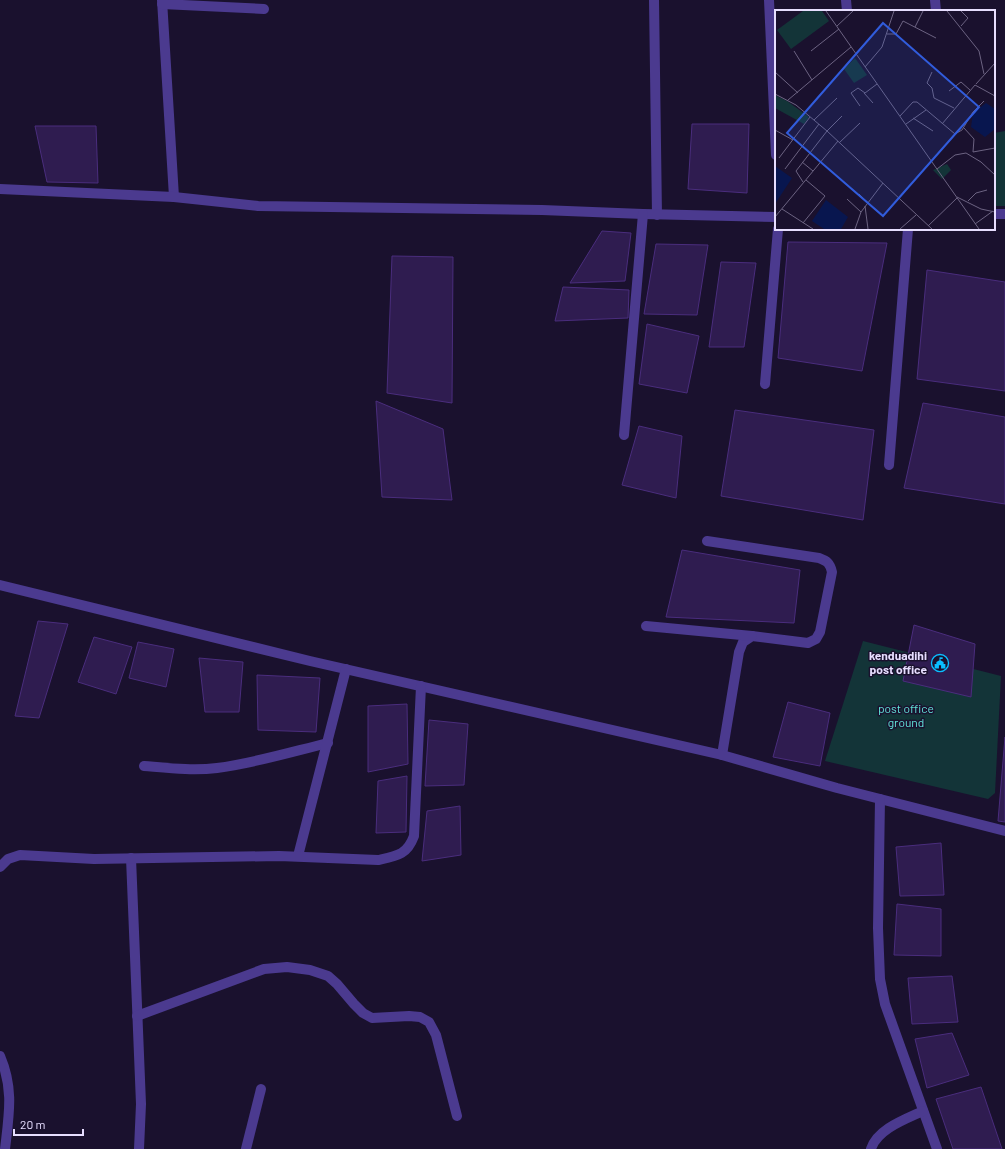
<svg xmlns="http://www.w3.org/2000/svg" width="1005" height="1149" font-family="Barlow,sans-serif">
  <rect width="100%" height="100%" fill="#1a112e"/>
  <!-- green -->
  <g fill="#133438">
    <path d="M1005,131V206H994V133Z"/>
    <path d="M863,641L1001,676L995,793L988,799L825,761Z"/>
  </g>
  <!-- building -->
  <g fill="#2f1c50" stroke="#4a2d7d">
    <path d="M692,124H749L747,193L688,189Z"/>
    <path d="M35,126H96L98,183L47,182Z"/>
    <path d="M602,231L631,233L625,281L570,283Z"/>
    <path d="M788,242L887,243L862,371L778,358Z"/>
    <path d="M656,244L708,245L697,315L644,314Z"/>
    <path d="M392,256L453,257L452,403L387,393Z"/>
    <path d="M721,262L756,263L744,347H709Z"/>
    <path d="M927,270L1005,282V391L917,379Z"/>
    <path d="M563,287L629,290L628,318L555,321Z"/>
    <path d="M647,324L699,336L687,393L639,384Z"/>
    <path d="M376,401L443,429L452,500L382,497Z"/>
    <path d="M923,403L1005,417V504L904,488Z"/>
    <path d="M735,410L874,430L863,520L721,496Z"/>
    <path d="M639,426L682,436L676,498L622,485Z"/>
    <path d="M682,550L800,570L794,623L666,617Z"/>
    <path d="M38,621L68,624L39,718L15,716Z"/>
    <path d="M914,625L975,644L971,697L903,681Z"/>
    <path d="M94,637L132,647L116,694L78,682Z"/>
    <path d="M138,642L174,649L166,687L129,678Z"/>
    <path d="M199,658L243,662L239,712H205Z"/>
    <path d="M257,675L320,678L316,732L258,730Z"/>
    <path d="M788,702L830,713L820,766L773,757Z"/>
    <path d="M407,704L408,764L368,772V706Z"/>
    <path d="M429,720L468,724L464,785L425,786Z"/>
    <path d="M1005,737V822L998,821Z"/>
    <path d="M407,776L406,832L376,833L378,781Z"/>
    <path d="M460,806L461,855L422,861L427,811Z"/>
    <path d="M941,843L944,895L900,896L896,847Z"/>
    <path d="M897,904L941,909V956L894,955Z"/>
    <path d="M952,976L958,1022L912,1024L908,978Z"/>
    <path d="M952,1033L969,1075L927,1088L915,1039Z"/>
    <path d="M981,1087L1002,1149H953L936,1099Z"/>
  </g>
  <g fill="none" stroke-linecap="round" stroke-linejoin="round">
    <!-- minor -->
    <g stroke="#4b3a8f" stroke-width="10">
      <path d="M162,0L174,197"/>
      <path d="M654,0L657,215"/>
      <path d="M769,0L776,155"/>
      <path d="M846,0L847,11"/>
      <path d="M935,0L936,11"/>
      <path d="M162,4L264,9"/>
      <path d="M0,189L174,197L258,206L542,210L643,214L776,217"/>
      <path d="M994,214H1005"/>
      <path d="M765,384L778,229"/>
      <path d="M624,435L643,214"/>
      <path d="M889,465L908,229"/>
      <path d="M707,541L819,558C827,561 830,563 832,572L820,632L816,639L808,643L752,636L743,642L739,652L722,755"/>
      <path d="M0,585L310,661L722,755L837,788L1005,831"/>
      <path d="M646,626L752,636"/>
      <path d="M144,766C168,768 193,771 217,768C255,763 291,752 328,743"/>
      <path d="M880,799L878,928L880,979L885,1004L937,1149"/>
      <path d="M298,856L346,669"/>
      <path d="M131,858L141,1104L139,1149"/>
      <path d="M0,867L8,859L20,855L94,859L279,856L378,860C397,856 407,855 414,836L421,686"/>
      <path d="M137,1016L264,969L287,967L310,970L328,976L337,984L354,1004L363,1013L372,1018L409,1016L420,1017L429,1022L436,1035L457,1116"/>
      <path d="M0,1056C14,1089 9,1114 5,1149"/>
      <path d="M246,1149L261,1089"/>
      <path d="M871,1149C877,1129 906,1119 923,1111"/>
    </g>
  </g>
  <!-- icons -->
  <defs>
    <g id="civic-ring" transform="scale(0.9)"><circle r="9.5" fill="#1a112e" stroke="#0abeff" stroke-width="1.5"/><path d="M-.6-6.5H3V-4.5H.6V-3L4-1V1h2V6H-6V1h2V-1L-.6-3ZM-1.2 2.5V6h2.4V2.5Z" fill="#0abeff"/></g>
  </defs>
  <g fill-rule="evenodd">
    <use href="#civic-ring" x="940" y="663"/>
  </g>
  <g text-anchor="middle" stroke-width="3" stroke-linejoin="round" paint-order="stroke">
    <!-- poi labels -->
    <g font-size="12" font-weight="bold" fill="#e7deff" stroke="#1a112e" text-anchor="end">
      <text x="927" y="660">kenduadihi<tspan x="927" dy="14">post office</tspan></text>
    </g>
    <!-- park labels -->
    <g font-size="12" fill="#62e7dc" stroke="#1a112e">
      <text x="906" y="713">post office<tspan x="906" dy="14">ground</tspan></text>
    </g>
  </g>
  <!-- overview -->
  <g transform="translate(775 10)">
    <rect width="220" height="220" fill="#1a112e"/>
    <path d="M28,1H47L54,11L16,39L2,20ZM80,48L92,65L79,73L69,59ZM0,85L12,91L34,107L29,114L0,98ZM172,154L176,160L167,169L158,160Z" fill="#133438"/>
    <path d="M211,93L220,99V119L210,127L196,117L198,103ZM0,156L17,168L0,194ZM51,190L73,207L66,219H49L37,211Z" fill="#08164f"/>
    <path fill="none" stroke="#6c6382" stroke-width="1" d="M51,1L204,219M172,1L204,41L209,64M62,16L78,1M186,16L193,8L186,1M140,17L148,1M112,24H121L128,11L161,28M19,41L37,70M36,41L64,19M90,57L107,37L119,1M0,62L23,83M157,62L152,73L157,78L159,88L179,98M201,74L220,53M174,81L186,72L195,80M89,83L98,93M0,84L21,95L52,121L157,219M13,90L76,37M85,96L76,83L83,78L90,83L102,74M125,106L138,92H142L180,124L187,120L198,102L209,91M138,108L158,121M39,110L62,88M131,114L151,100M167,114L200,75L220,86M189,118L199,129L198,142M0,120L18,130M64,133L85,113M198,142L220,138M4,148L35,107M27,152L38,161M10,159L44,114M162,159L180,145L191,143L206,152L220,165M28,172L21,161L52,121L67,106M84,184L93,193M182,187L206,199L220,202M72,189L86,202M193,191L201,183L212,180M90,196L93,219M7,199L38,219M0,207L63,131M28,213L50,186L31,170M200,214L218,201M153,216L182,188M80,219L86,202L108,173M125,219L141,205"/>
    <path fill="#315cdc" fill-opacity="0.15" stroke="#315cdc" stroke-width="2" d="M108,13L204,97L108,206L12,123Z"/>
    <rect width="220" height="220" fill="none" stroke="#e7deff" stroke-width="2"/>
  </g>
  <!-- scale -->
  <path d="M14 1129v6h69v-6" fill="none" stroke="#e7deff" stroke-width="2"/>
  <text x="20" y="1129" font-size="12" fill="#e7deff" stroke="#1a112e" stroke-width="3" paint-order="stroke">20 m</text>
</svg>
